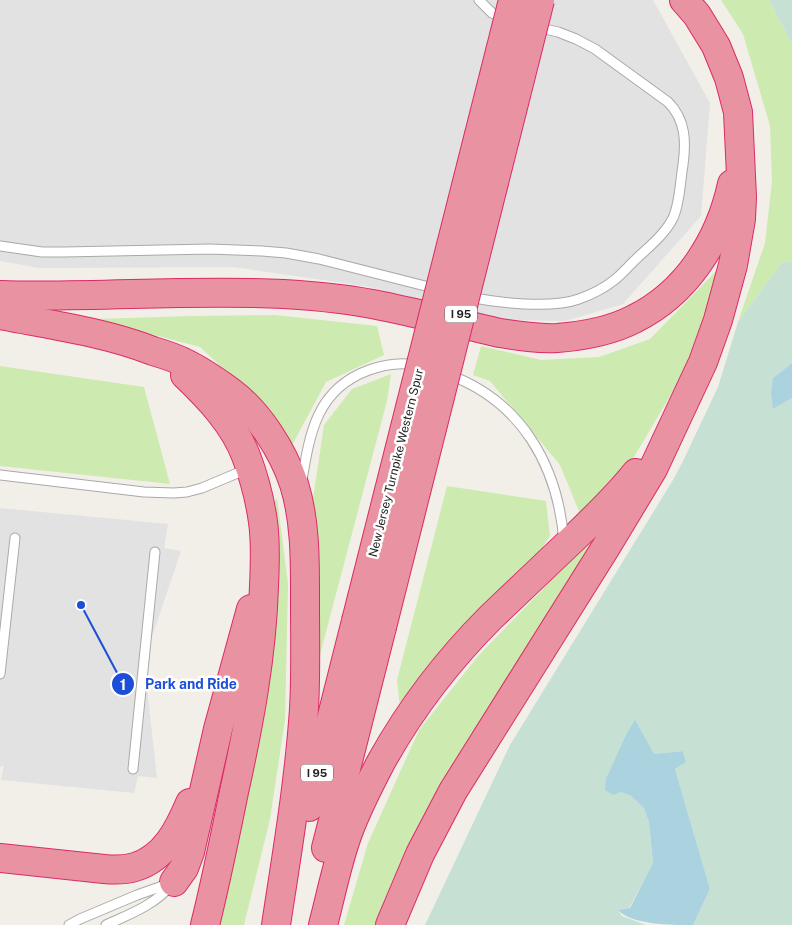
<svg xmlns="http://www.w3.org/2000/svg" width="792" height="925" font-family="'Public Sans',sans-serif">
  <rect width="100%" height="100%" fill="#f2efe9"/>
  <!-- grass -->
  <g fill="#cdebb0">
    <path d="M721,0H769L792,44V263L783,261L738,322L765,243L772,181L770,126L743,34Z"/>
    <path d="M722,265L682,376L631,462L581,516L560,465L490,381L473,375L481,346L541,360L599,357L650,339Z"/>
    <path d="M275,315L377,326L384,355L326,382L291,447L259,402L200,347L93,319L192,316Z"/>
    <path d="M0,366L144,387L170,484L0,466Z"/>
    <path d="M391,374L387,401L312,685L311,512L324,425L352,389Z"/>
    <path d="M447,486L546,501L550,536L532,563L400,708L397,680Z"/>
    <path d="M277,498L288,584L285,720L270,819L244,925H214L270,508Z"/>
    <path d="M602,536L382,925H344L368,843L419,730L478,656L544,588L582,539Z"/>
  </g>
  <!-- wetland -->
  <g fill="#c6e0d4">
    <path d="M769,0H792V44Z"/>
    <path d="M783,261L792,263V363L773,378V409L792,398V925H693L710,889L675,769L686,762L683,751L654,754L621,792L631,796L644,808L649,823L653,864L629,908L618,910L622,916L646,925H425L510,745L673,480L683,461L718,387L738,322Z"/>
  </g>
  <!-- parking -->
  <g fill="#e2e2e2">
    <path d="M0,0H653L710,103L701,216L623,304L565,321L502,320L364,286L233,267L39,268L0,261Z"/>
    <path d="M0,508L168,524L164,548L181,551L144,660L157,778L138,776L134,793L1,780L4,765L0,767Z"/>
  </g>
  <!-- water -->
  <g fill="#aad3df">
    <path d="M792,363V398L773,409L771,393L773,378Z"/>
    <path d="M635,720L654,754L683,751L686,762L675,769L710,889L693,925C671,925 632,925 618,910L630,908L653,863L649,823L644,808L631,796L621,792L613,795L605,790L606,779L626,735Z"/>
  </g>
  <g fill="none" stroke-linecap="round" stroke-linejoin="round">
    <!-- service casing -->
    <g stroke="#a9a9a9" stroke-width="11">
      <g id="service">
        <path d="M479,0L492,13L504,18"/>
        <path d="M0,246L42,252H64L210,249L262,251L286,253L319,259L437,289"/>
        <path d="M469,297C499,303 551,309 579,299C590,295 603,289 613,281C620,276 626,269 632,263C646,249 664,236 673,218C680,203 680,182 683,165C686,142 686,120 668,102L595,49L576,39L558,32L536,27"/>
        <path d="M447,374C522,401 558,466 564,542"/>
        <path d="M0,475L144,492L174,493L187,492L202,488L247,469"/>
        <path d="M302,480C310,432 317,389 369,370C385,364 401,362 418,365"/>
        <path d="M0,674L15,538"/>
        <path d="M133,769L155,552"/>
        <path d="M69,925L80,919L137,895L171,883"/>
        <path d="M106,925C130,914 155,905 172,884"/>
      </g>
    </g>
    <!-- motorway casing -->
    <g stroke="#dc2a67" stroke-width="30">
      <g id="motorway">
        <path d="M0,295C95,298 189,289 284,294C316,296 350,299 382,306C421,314 460,324 500,333C519,336 538,339 557,338C583,336 611,331 634,319C687,293 720,240 732,184"/>
        <path d="M0,315C51,325 104,332 153,351C163,354 173,357 183,362C200,370 216,381 231,392C259,413 283,451 294,484C306,522 305,565 305,604C305,639 306,674 304,709C299,782 287,853 276,925"/>
        <path d="M185,375C209,398 234,424 246,456C254,477 260,500 263,522C266,543 265,565 264,586C262,656 249,724 234,792C225,836 216,881 205,925"/>
        <path d="M309,807L356,621"/>
        <path d="M326,848L382,627"/>
        <path d="M0,858L104,869C114,870 125,870 135,867C165,858 179,829 190,803"/>
        <path d="M174,882L184,868L190,852L218,729L251,609"/>
        <path d="M323,925C331,895 337,863 348,833C357,808 369,785 381,762C411,708 448,660 491,617C518,591 546,565 573,539C595,518 617,497 636,473"/>
        <path d="M390,925L420,854L453,791L606,547L653,469L703,362L718,320L733,265L741,219L742,197L738,112L729,78L716,46L697,15L684,0"/>
      </g>
    </g>
    <!-- service -->
    <use href="#service" stroke="#fff" stroke-width="9"/>
    <!-- motorway -->
    <use href="#motorway" stroke="#e892a2" stroke-width="28"/>
    <!-- motorway-bridge casing -->
    <g stroke="#dc2a67" stroke-width="30" stroke-linecap="butt">
      <g id="motorway-bridge">
        <path d="M356,621L513,0"/>
        <path d="M382,627L540,0"/>
      </g>
    </g>
    <!-- motorway-bridge -->
    <use href="#motorway-bridge" stroke="#e892a2" stroke-width="28"/>
  </g>
  <g text-anchor="middle" stroke-width="5" stroke-linejoin="round" paint-order="stroke">
    <!-- shield labels -->
    <g fill="#fff" stroke="#646464" stroke-width="1">
      <rect x="445" y="305.5" width="32" height="17" rx="4"/>
      <rect x="301" y="764.5" width="32" height="17" rx="4"/>
    </g>
    <g font-size="11" font-weight="bold" fill="#222">
      <text x="461" y="318">I 95</text>
      <text x="317" y="777">I 95</text>
    </g>
    <!-- street labels -->
    <g font-size="12" fill="#222" stroke="#fff">
      <text transform="translate(396 463) rotate(-76)" y="4">New Jersey Turnpike Western Spur</text>
    </g>
  </g>
  <!-- callouts -->
  <path fill="none" stroke="#1d4ed8" stroke-width="2" d="M81 605L123 684"/>
  <g fill="#1d4ed8" stroke="#fff" stroke-width="2">
    <circle cx="81" cy="605" r="5"/>
    <circle cx="123" cy="684" r="12"/>
  </g>
  <g font-size="15" text-anchor="middle" font-weight="bold" fill="#fff">
    <text x="123" y="690">1</text>
  </g>
  <g font-size="14" text-anchor="middle" font-weight="bold" fill="#1d4ed8" stroke="#fff" stroke-width="5" stroke-linejoin="round" paint-order="stroke">
    <text x="191" y="689">Park and Ride</text>
  </g>
</svg>
